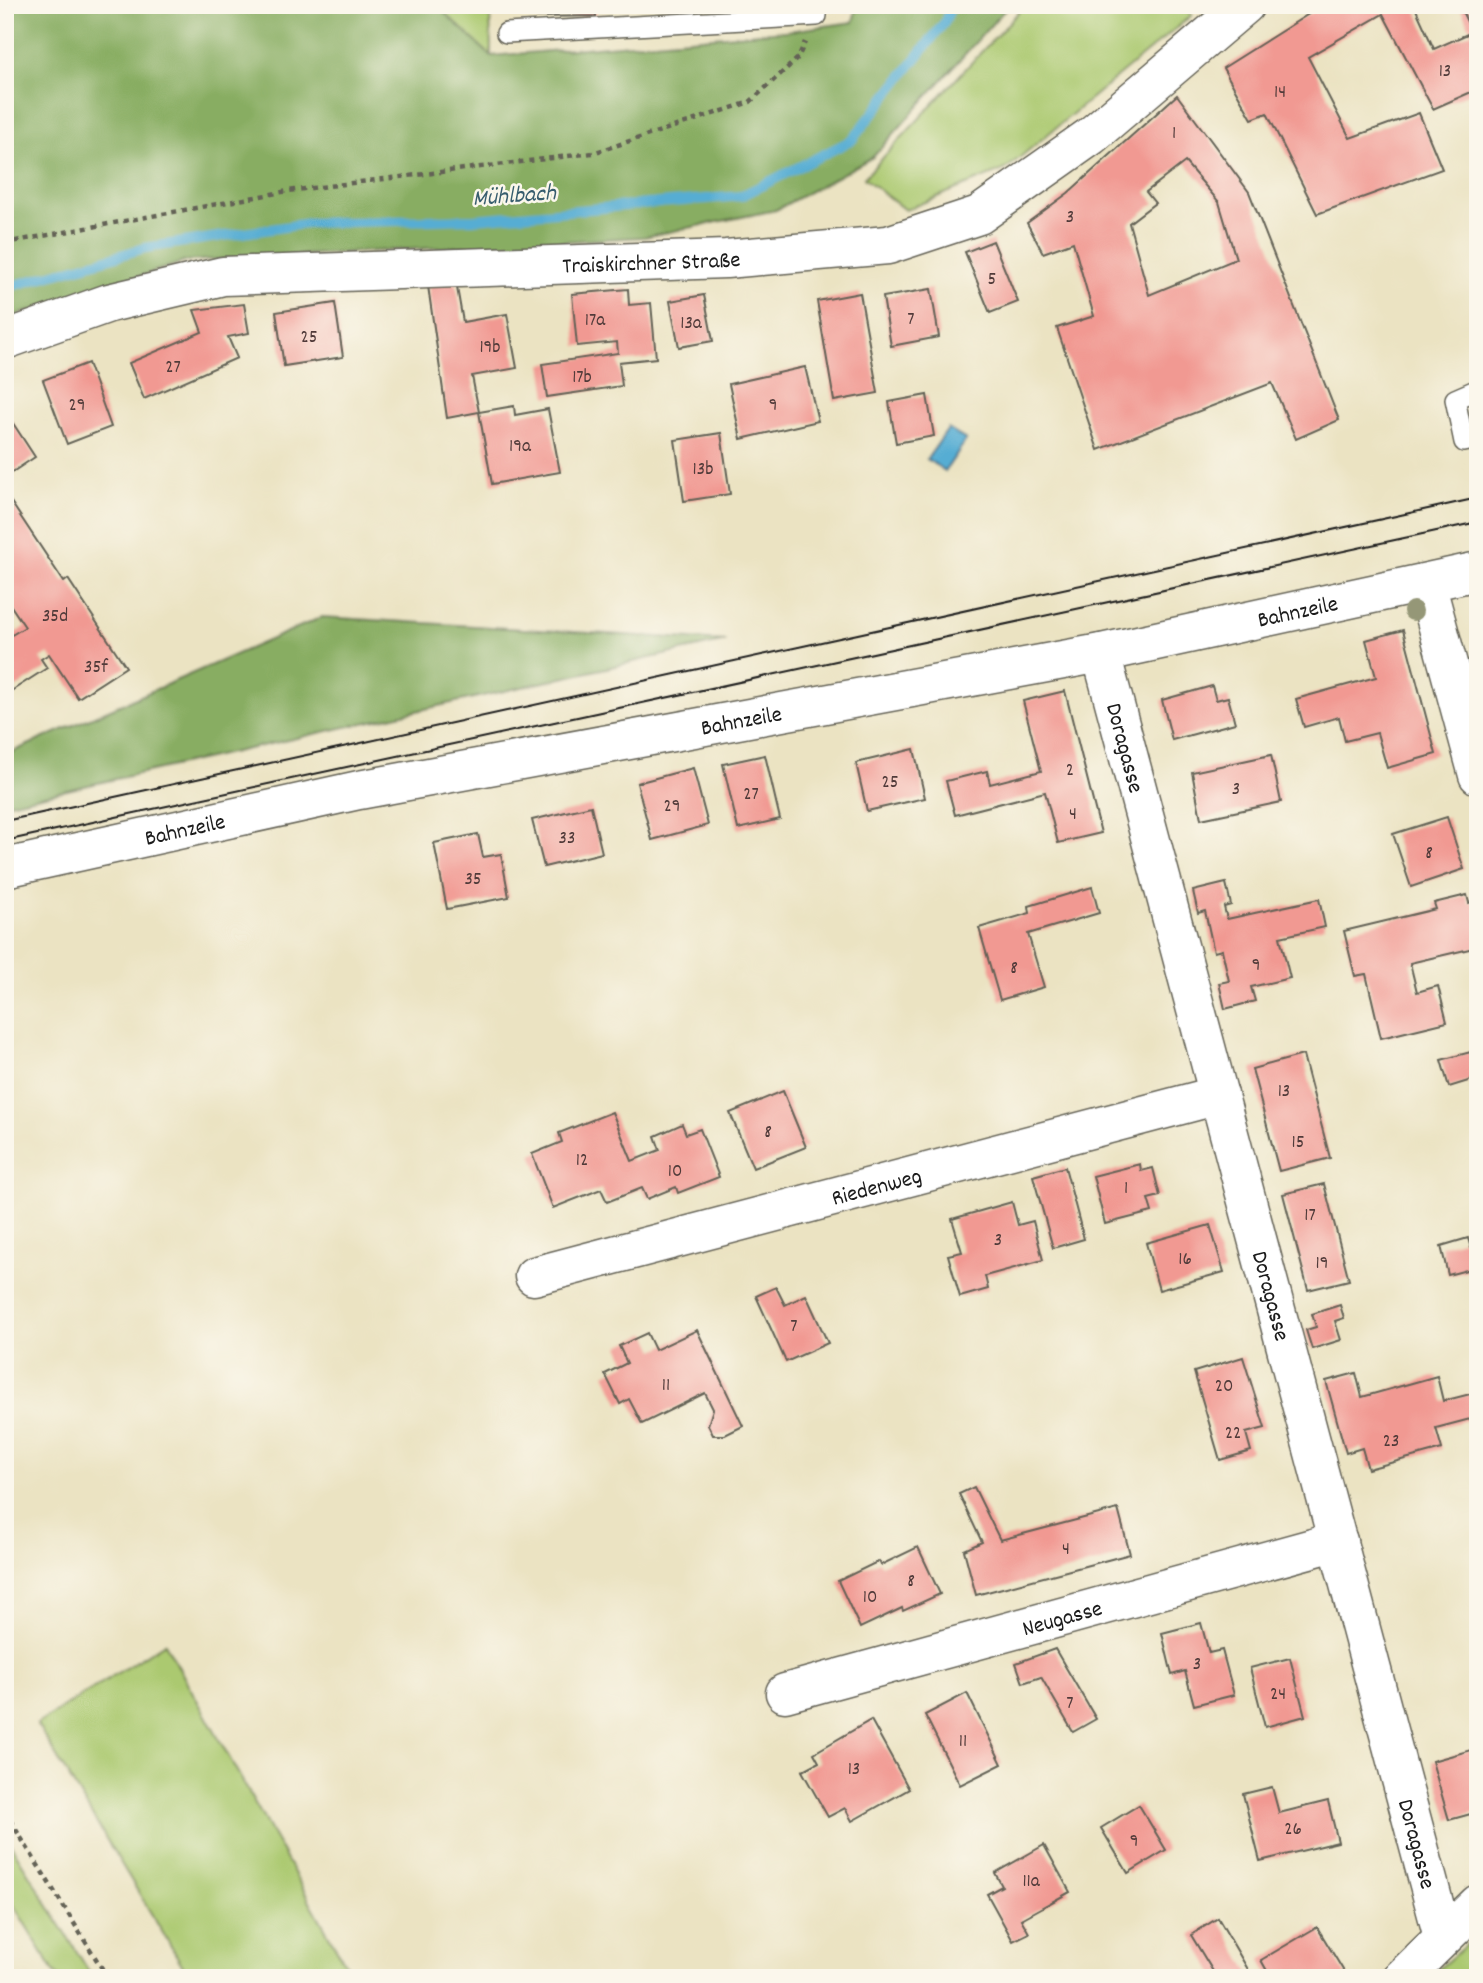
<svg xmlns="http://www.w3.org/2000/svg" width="1483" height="1983" font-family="Dekko,sans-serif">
  <rect width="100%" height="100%" fill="#fbf7ec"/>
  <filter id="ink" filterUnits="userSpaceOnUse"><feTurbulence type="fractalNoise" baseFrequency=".0143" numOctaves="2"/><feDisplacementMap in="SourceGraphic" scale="14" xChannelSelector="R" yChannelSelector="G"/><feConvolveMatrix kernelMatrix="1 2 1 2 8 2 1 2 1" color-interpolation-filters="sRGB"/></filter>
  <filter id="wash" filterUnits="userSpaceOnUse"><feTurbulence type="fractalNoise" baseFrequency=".00686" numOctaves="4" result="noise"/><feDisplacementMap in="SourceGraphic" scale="28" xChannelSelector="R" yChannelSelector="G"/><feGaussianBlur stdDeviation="1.57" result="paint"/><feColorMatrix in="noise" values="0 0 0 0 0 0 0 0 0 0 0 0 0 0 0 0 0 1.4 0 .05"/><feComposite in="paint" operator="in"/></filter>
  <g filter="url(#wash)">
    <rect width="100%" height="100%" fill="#ebe3c2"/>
    <!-- green -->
    <g fill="#abc970" stroke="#647246" stroke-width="2">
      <path d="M436,5H490L491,56Z"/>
      <path d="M1025,5H1182L1192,15L1006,169L905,210L864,178Z"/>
      <path d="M165,1643L353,1978H190L37,1724Z"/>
      <path d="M5,1835L93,1978H58L5,1891Z"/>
      <path d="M1468,1943L1478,1960V1978H1436L1434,1973Z"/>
    </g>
    <!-- forest -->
    <g fill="#88ad62" stroke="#52643f" stroke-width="2">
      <path d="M5,5H436L491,56L796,30L853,22L857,5H1009L873,157L776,210L644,237L187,261L5,319Z"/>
      <path d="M322,617L726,641L5,804V755Z"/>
    </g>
    <!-- water -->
    <path fill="#57add3" stroke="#3a6478" stroke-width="2" d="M948,429L966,440L945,471L927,459Z"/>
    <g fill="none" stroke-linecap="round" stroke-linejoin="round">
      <!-- stream -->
      <path stroke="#57add3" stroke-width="10" d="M5,288L145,248L310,223L475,219L741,196L852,140L944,23L952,5"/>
    </g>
    <g id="blocks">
      <!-- building -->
      <g fill="#f19992" fill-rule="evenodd">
        <path d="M535,5H596V16L535,17Z"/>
        <path d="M1323,5H1414L1434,49L1472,32L1459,5H1478V89L1433,109L1383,14L1308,57L1350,138L1419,113L1442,169L1317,214L1267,113L1252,119L1223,68Z"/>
        <path d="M1177,95L1249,192L1339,420L1296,439L1272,383L1098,450L1057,328L1094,316L1073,242L1043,253L1027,223L1068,193ZM1185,162L1219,202L1236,259L1149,295L1129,223L1155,203L1146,192Z"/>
        <path d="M993,241L1018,302L990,313L965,252Z"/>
        <path d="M456,282L463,322L507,314L517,368L472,376L479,412L447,418L428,286Z"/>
        <path d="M628,289L629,305L651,303L656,358L619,362L622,386L547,397L542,364L618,353L617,342L577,346L572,294Z"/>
        <path d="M931,289L939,337L891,346L883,297Z"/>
        <path d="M860,293L878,393L834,401L817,301Z"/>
        <path d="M704,295L713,341L679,347L670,301Z"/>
        <path d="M335,303L343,357L284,366L276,312Z"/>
        <path d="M244,304L249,333L228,337L237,358L144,399L129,363L202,332L194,310Z"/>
        <path d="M88,363L111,427L67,444L43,380Z"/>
        <path d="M805,367L818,421L741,439L729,384Z"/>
        <path d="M927,395L934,436L896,443L889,402Z"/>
        <path d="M514,406L515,415L548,409L560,472L492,484L479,412Z"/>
        <path d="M5,411L35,457L5,477Z"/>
        <path d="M721,433L730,494L684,501L675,440Z"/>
        <path d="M5,493L64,582L68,579L126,667L78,698L49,654L41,659L47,668L5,695V639L25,627L5,597Z"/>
        <path d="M1403,630L1436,754L1387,768L1377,733L1345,741L1339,717L1304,727L1296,699L1376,677L1366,640Z"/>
        <path d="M1212,686L1216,700L1228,697L1235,723L1172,740L1162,700Z"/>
        <path d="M1065,691L1101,833L1058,843L1045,792L955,815L946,781L987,771L990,784L1041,771L1023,701Z"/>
        <path d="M914,749L925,798L867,811L856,763Z"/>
        <path d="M765,755L780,819L738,829L723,764Z"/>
        <path d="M1271,755L1281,802L1201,819L1192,772Z"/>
        <path d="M693,768L708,825L652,840L637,783Z"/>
        <path d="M591,806L602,853L544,867L532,820Z"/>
        <path d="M1447,817L1464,869L1411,887L1393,834Z"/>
        <path d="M478,834L483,857L501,854L509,897L447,909L434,843Z"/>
        <path d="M1226,883L1231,905L1224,907L1227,919L1319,899L1325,927L1280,937L1290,978L1251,987L1255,1001L1225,1009L1219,983L1229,981L1222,950L1214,952L1205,911L1198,913L1193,891Z"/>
        <path d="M1092,887L1099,913L1028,934L1044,987L1000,1000L979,928L1030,913L1029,906Z"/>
        <path d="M1467,895L1469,903L1474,901L1478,915V947L1410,963L1417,992L1438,986L1447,1022L1381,1038L1366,974L1355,976L1344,931L1436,909L1434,903Z"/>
        <path d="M1478,1050V1078L1449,1087L1441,1060Z"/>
        <path d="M1303,1055L1330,1158L1279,1171L1252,1069Z"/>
        <path d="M783,1091L806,1147L753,1168L730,1113Z"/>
        <path d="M612,1112L632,1161L660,1150L655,1136L682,1124L686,1134L700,1129L719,1177L678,1193L676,1187L647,1199L642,1188L607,1202L601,1189L553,1208L532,1154L562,1142L559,1133Z"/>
        <path d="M1140,1164L1141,1171L1153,1168L1160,1196L1148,1199L1152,1212L1105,1224L1093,1176Z"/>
        <path d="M1065,1167L1084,1239L1053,1248L1033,1176Z"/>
        <path d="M1324,1184L1349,1280L1308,1290L1283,1194Z"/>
        <path d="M1012,1202L1018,1225L1033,1221L1043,1260L985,1276L988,1289L960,1297L948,1255L962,1252L952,1219Z"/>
        <path d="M1210,1225L1224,1272L1159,1290L1146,1243Z"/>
        <path d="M1468,1238L1471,1248L1478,1246V1267L1448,1275L1441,1246Z"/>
        <path d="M776,1287L785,1305L806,1295L828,1343L786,1362L756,1296Z"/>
        <path d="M1340,1305L1344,1318L1335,1321L1341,1340L1312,1349L1306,1330L1316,1327L1312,1314Z"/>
        <path d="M697,1330L743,1426L725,1435H713L708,1425L713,1409L705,1393L642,1424L629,1399L620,1404L605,1374L627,1363L619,1346L647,1333L655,1350Z"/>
        <path d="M1243,1357L1265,1428L1246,1433L1251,1451L1220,1460L1194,1372Z"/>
        <path d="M1356,1373L1362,1397L1437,1376L1443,1401L1478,1392V1417L1436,1428L1442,1449L1368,1469L1362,1448L1346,1453L1326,1381Z"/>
        <path d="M974,1487L1000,1540L1118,1509L1130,1554L976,1595L964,1550L982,1542L959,1494Z"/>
        <path d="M918,1547L940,1594L903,1611L902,1608L860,1628L838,1581L879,1561L881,1565Z"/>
        <path d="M1201,1623L1209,1653L1222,1650L1234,1695L1194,1705L1185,1671L1172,1675L1162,1633Z"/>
        <path d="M1055,1649L1096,1719L1073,1732L1041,1677L1023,1683L1016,1663Z"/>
        <path d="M1290,1658L1305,1716L1265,1727L1250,1668Z"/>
        <path d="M967,1693L1002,1764L960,1785L925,1715Z"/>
        <path d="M871,1720L909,1789L852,1821L845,1808L828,1817L802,1771L819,1762L814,1753Z"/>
        <path d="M1475,1749L1478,1760V1812L1449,1820L1432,1761Z"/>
        <path d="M1272,1787L1279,1813L1328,1801L1338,1842L1260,1861L1243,1794Z"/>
        <path d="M1139,1805L1166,1850L1128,1873L1101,1828Z"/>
        <path d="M1044,1845L1070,1892L1021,1919L1029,1933L1013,1941L987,1894L1002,1886L995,1873Z"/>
        <path d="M1218,1918L1253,1978H1217L1191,1935Z"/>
        <path d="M1317,1927L1346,1975L1341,1978H1271L1261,1960Z"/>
      </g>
    </g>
  </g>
  <g filter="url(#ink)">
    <use href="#blocks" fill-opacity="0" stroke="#646256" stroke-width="2"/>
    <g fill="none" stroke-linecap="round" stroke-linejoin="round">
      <!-- service casing -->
      <g stroke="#646256" stroke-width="22">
        <g id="service">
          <path d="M506,33L817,16L816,5"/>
          <path d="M1478,389L1455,399L1464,442L1478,439"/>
        </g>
      </g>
      <!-- minor casing -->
      <g stroke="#646256" stroke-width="41">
        <g id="minor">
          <path d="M1426,583L1478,775"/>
          <path id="s1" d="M1101,653L1443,1937"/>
          <path id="s2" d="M5,868L359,790L1101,653L1478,571"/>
          <path id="s3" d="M534,1276L1219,1095"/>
          <path id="s4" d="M785,1693L1338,1541"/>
          <path d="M1402,1978L1478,1904"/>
        </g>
      </g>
      <!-- tertiary casing -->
      <g stroke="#646256" stroke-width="41">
        <g id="tertiary">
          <path id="s5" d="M5,340L109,303L223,276L726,259L888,245L979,215L1091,136L1245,5"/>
        </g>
      </g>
      <!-- path -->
      <g stroke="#646256" stroke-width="4.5" stroke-dasharray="5 5" stroke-linecap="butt">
        <path d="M5,243L288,191L593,153L750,102L798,58L805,42"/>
        <path d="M5,1812L108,1978"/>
      </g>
      <!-- service -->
      <use href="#service" stroke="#fff" stroke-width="19"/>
      <!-- minor -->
      <use href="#minor" stroke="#fff" stroke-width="38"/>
      <!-- tertiary -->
      <use href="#tertiary" stroke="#fff" stroke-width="38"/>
      <!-- tram -->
      <g stroke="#1c1c1c" stroke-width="2">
        <path d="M5,821L1478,498"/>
        <path d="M5,841L1478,522"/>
      </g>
    </g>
    <!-- trees -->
    <circle fill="#959777" cx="1413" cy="611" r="10"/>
  </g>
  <g text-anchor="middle" stroke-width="5" stroke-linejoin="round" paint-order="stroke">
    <!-- number labels -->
    <g font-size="19" fill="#513b3a">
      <text x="1445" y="76">13</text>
      <text x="1280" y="97">14</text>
      <text x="1174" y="138">1</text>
      <text x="1070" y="222">3</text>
      <text x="992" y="284">5</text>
      <text x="911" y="324">7</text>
      <text x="595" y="325">17a</text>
      <text x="691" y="328">13a</text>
      <text x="309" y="342">25</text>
      <text x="490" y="352">19b</text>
      <text x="173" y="372">27</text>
      <text x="582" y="382">17b</text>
      <text x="77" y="410">29</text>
      <text x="773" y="410">9</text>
      <text x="520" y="451">19a</text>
      <text x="703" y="474">13b</text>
      <text x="55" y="621">35d</text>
      <text x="96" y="672">35f</text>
      <text x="1070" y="775">2</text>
      <text x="890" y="787">25</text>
      <text x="1236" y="794">3</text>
      <text x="751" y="799">27</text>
      <text x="672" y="811">29</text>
      <text x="1073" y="819">4</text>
      <text x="567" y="843">33</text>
      <text x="1429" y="858">8</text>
      <text x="473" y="884">35</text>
      <text x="1256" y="970">9</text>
      <text x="1014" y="973">8</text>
      <text x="1284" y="1096">13</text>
      <text x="768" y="1137">8</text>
      <text x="1298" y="1147">15</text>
      <text x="582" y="1165">12</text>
      <text x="675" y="1176">10</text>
      <text x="1126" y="1193">1</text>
      <text x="1310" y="1220">17</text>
      <text x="998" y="1245">3</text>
      <text x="1185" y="1264">16</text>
      <text x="1322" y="1268">19</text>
      <text x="794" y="1331">7</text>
      <text x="666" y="1390">11</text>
      <text x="1224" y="1391">20</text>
      <text x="1233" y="1438">22</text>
      <text x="1391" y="1446">23</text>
      <text x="1066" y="1554">4</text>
      <text x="911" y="1586">8</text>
      <text x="870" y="1602">10</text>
      <text x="1197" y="1669">3</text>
      <text x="1278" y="1699">24</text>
      <text x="1070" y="1708">7</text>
      <text x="963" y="1746">11</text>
      <text x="854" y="1774">13</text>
      <text x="1293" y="1834">26</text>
      <text x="1134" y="1846">9</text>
      <text x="1031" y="1886">11a</text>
    </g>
    <!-- street labels -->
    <g font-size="23" fill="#1c1c1c" stroke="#fbf7ec">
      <text dy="8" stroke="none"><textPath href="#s5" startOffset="656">Traiskirchner Straße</textPath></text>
      <text dy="8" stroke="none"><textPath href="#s2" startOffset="1318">Bahnzeile</textPath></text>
      <text dy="8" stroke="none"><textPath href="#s2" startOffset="751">Bahnzeile</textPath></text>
      <text dy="8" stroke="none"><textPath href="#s1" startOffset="98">Doragasse</textPath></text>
      <text dy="8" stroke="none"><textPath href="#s2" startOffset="184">Bahnzeile</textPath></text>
      <text dy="8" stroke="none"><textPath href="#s3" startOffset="354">Riedenweg</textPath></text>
      <text dy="8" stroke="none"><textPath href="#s1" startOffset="665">Doragasse</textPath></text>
      <text dy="8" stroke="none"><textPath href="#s4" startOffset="287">Neugasse</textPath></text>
      <text dy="8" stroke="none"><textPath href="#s1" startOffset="1232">Doragasse</textPath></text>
    </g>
    <!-- water labels -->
    <g font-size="24" font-style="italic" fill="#375d6e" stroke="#fbf7ec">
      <text transform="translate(514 194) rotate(-4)" y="8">Mühlbach</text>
    </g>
  </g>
  <!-- margin -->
  <rect width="1483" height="1983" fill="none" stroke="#fbf7ec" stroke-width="28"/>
</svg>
